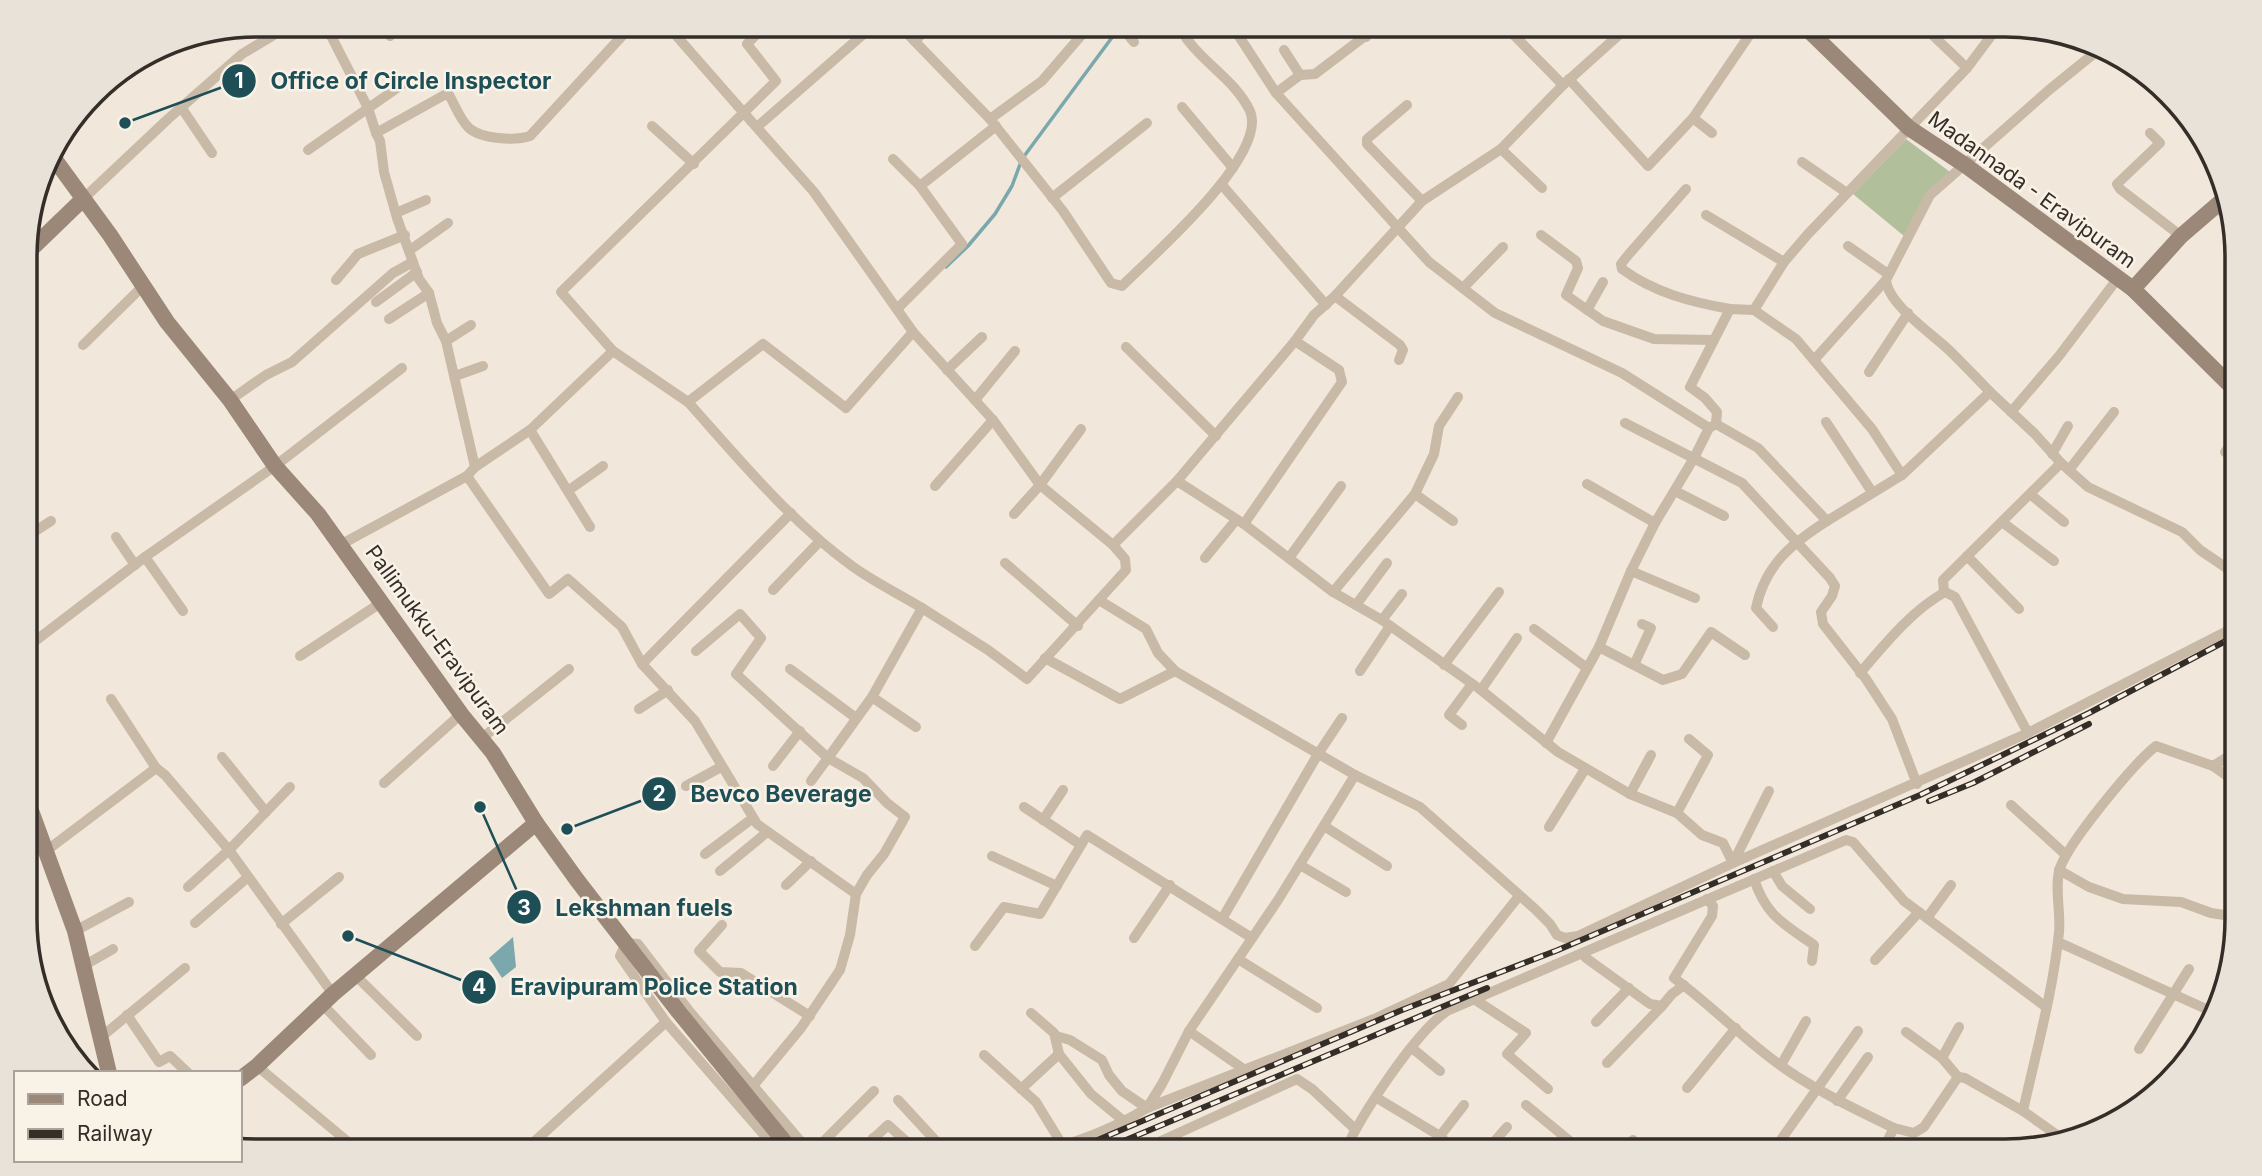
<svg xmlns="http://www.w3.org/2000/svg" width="2262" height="1176" font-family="Inter,sans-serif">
  <rect width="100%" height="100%" fill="#f1e8db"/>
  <!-- green -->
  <path fill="#b1c09b" d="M1906,139L1950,172L1904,236L1853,194Z"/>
  <!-- water -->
  <path fill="#7ba8ad" d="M513,937L516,967L502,978L489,958Z"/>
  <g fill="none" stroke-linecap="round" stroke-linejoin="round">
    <!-- stream -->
    <path stroke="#7ba8ad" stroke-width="3.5" d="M946,267L968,246L995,214L1012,186L1022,159L1119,28"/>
    <!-- street -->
    <g stroke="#c9b9a7" stroke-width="10">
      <path d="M325,24L368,108L376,133"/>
      <path d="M382,24L390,36"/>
      <path d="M666,24L737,105"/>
      <path d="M898,24L990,119L1063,211L1111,283L1122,286C1152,256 1269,155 1250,111C1237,83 1208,66 1190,43C1185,38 1182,31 1179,24"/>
      <path d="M1119,24L1134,42"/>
      <path d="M1231,24L1276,93L1429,262L1495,313L1622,373L1709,428"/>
      <path d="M1354,24L1366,37"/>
      <path d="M1503,24L1563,85"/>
      <path d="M915,41L931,24"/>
      <path d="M1284,50L1300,75"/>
      <path d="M1967,68L2000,24"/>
      <path d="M1569,79L1648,166L1693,118L1757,24"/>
      <path d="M1276,93L1300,75L1315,74L1381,24"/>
      <path d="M1407,105L1367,139V144L1422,201"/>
      <path d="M181,107L212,153"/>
      <path d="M1182,107L1233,168"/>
      <path d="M1693,118L1712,133"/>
      <path d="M990,119L1042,81L1091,24"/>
      <path d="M751,121L814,192L913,332L993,420L1040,485L1113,545L1177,481L1295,341L1314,315L1335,296L1422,201L1501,149L1563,85L1631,24"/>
      <path d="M652,126L694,164"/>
      <path d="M757,127L875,24"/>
      <path d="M2150,133L2160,143L2117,184L2120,189L2181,236"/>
      <path d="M1501,149L1542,188"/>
      <path d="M308,150L403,84"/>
      <path d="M893,159L920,186"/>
      <path d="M1802,162L1847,193"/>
      <path d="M1222,185L1326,305"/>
      <path d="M1686,189L1629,254L1621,264L1622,269C1655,293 1691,302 1730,309"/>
      <path d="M1052,198L1147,123"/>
      <path d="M82,200L168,119L242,54L292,24"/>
      <path d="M2216,206L2235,225"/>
      <path d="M396,213L426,200"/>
      <path d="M1706,215L1784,262"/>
      <path d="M1541,235L1576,261L1578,268L1566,295L1603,321L1654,339L1714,340L1730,309L1754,310"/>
      <path d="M1848,246L1888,274"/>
      <path d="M410,250L448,223"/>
      <path d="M336,280L358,254L405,235"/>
      <path d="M1463,288L1503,247"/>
      <path d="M1335,296L1400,345L1403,350L1399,360"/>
      <path d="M376,302L417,272"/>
      <path d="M897,309L962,244L920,186L996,126"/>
      <path d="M1587,310L1603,282"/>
      <path d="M389,319L429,293"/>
      <path d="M1714,340L1690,387L1705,398L1717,412L1716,424"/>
      <path d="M446,341L471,325"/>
      <path d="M83,345L143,286"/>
      <path d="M1126,347L1216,436"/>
      <path d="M613,351L561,292L776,81L747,44L767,24"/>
      <path d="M1814,360L1886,280"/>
      <path d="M947,370L982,337"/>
      <path d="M1869,372L1908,313"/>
      <path d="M455,376L483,366"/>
      <path d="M1990,392C1977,378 1964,365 1951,352C1934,335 1888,305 1886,280L1930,195L2049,90L2102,47"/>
      <path d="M230,400L266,375L292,362L393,273L413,262"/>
      <path d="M975,400L1015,351"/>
      <path d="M688,402C739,459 790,521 852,566C874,582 899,594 922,608"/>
      <path d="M2011,412L2059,356L2118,278"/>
      <path d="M1826,422L1872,492"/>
      <path d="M1625,423L1742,483L1830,578L1835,586L1832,596L1821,612L1823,624L1866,679L1892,719L1917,784"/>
      <path d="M530,430L590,527"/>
      <path d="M2225,452L2236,439"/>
      <path d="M2052,454L2068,426"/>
      <path d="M475,467L446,341L437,323L429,293L419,279L397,218L384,172L380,141L376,133L448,93C454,103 460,120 469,128C481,139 515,141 530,136L633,24"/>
      <path d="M2069,470L2114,412"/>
      <path d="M1902,475L1872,429L1796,339L1754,310L1784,262L1808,234L1967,68L1921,24"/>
      <path d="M467,476L549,594L568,579L622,627L642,664L695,721L757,824L856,894"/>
      <path d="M1587,484L1655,523"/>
      <path d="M935,486L993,420"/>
      <path d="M569,490L603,466"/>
      <path d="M1675,491L1724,516"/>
      <path d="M1415,494L1453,521"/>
      <path d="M2030,494L2064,522"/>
      <path d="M1014,514L1040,485L1081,429"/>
      <path d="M2002,522L2054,561"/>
      <path d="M1244,524L1342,382L1339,370L1295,341"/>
      <path d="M26,537L51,521"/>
      <path d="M116,537L135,565"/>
      <path d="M340,545L467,476L475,467L530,430L613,351L688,402L763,344L846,408L913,332"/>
      <path d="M1967,556L2019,609"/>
      <path d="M145,557L183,611"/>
      <path d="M1205,558L1236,520"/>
      <path d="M1289,558L1341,486"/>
      <path d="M1005,563L1078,626"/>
      <path d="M1631,571L1695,598"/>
      <path d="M773,590L820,541"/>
      <path d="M1333,592L1415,494L1434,454L1439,426L1458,397"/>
      <path d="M1944,592L1943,580L2061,463"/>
      <path d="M1099,600L1146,629L1158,653L1175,671L1355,775L1420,807L1535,909L1550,924L1557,935L1565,938L1578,936L1733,863L1723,843L1702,835L1677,813L1630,794L1558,752L1481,690L1382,620L1333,592L1244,524L1177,481"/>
      <path d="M1356,605L1387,563"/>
      <path d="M1382,620L1402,594"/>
      <path d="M1773,627L1756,608C1765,565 1791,544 1827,521"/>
      <path d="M1534,629L1587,668"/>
      <path d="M1599,647L1663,680L1682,674L1711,632L1745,655"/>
      <path d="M26,648L145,557L275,466L402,368"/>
      <path d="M696,651L740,614L761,638L736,674L828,758L811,781"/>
      <path d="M300,656L382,602"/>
      <path d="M1045,658L1120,699L1175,671"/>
      <path d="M642,664L791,513"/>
      <path d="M1444,665L1499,592"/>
      <path d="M1634,665L1651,628L1642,624"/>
      <path d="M790,669L856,718"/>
      <path d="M1360,671L1390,626"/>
      <path d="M1860,673C1885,644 1911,611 1945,592L1955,597L2028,733"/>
      <path d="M1481,690L1517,638"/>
      <path d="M872,697L916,727"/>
      <path d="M111,699L156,768"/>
      <path d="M639,709L668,690"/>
      <path d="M1462,725L1449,715L1472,684"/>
      <path d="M482,738L569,669"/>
      <path d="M1546,743L1599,647L1631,571L1655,523L1694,458L1709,428L1716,424L1758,448L1827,521L1902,475L1990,392L2035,434L2061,463L2088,487L2182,532L2200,550L2237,575"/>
      <path d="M222,757L266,812"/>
      <path d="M773,766L800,731"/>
      <path d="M2213,766L2237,783"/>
      <path d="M384,783L461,714"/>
      <path d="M686,786L721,767"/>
      <path d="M1630,794L1651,755"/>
      <path d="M2011,805L2066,855"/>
      <path d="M1024,807L1081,845"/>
      <path d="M1677,813L1708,755L1689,739"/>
      <path d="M1043,820L1063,790"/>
      <path d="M1324,826L1387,866"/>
      <path d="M1549,827L1585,769"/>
      <path d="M46,851L156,768L165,775L229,850L333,994"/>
      <path d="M705,854L753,818"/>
      <path d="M992,856L1057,886"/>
      <path d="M1733,863L2028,733L2237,626"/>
      <path d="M1733,863L1769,791"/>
      <path d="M1300,865L1346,892"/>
      <path d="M2059,870L2089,887L2123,899L2181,902L2211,913L2237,917"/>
      <path d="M720,871L766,833"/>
      <path d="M1773,871L1782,886L1810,909"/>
      <path d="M1754,879C1766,916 1784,924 1814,945L1812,961"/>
      <path d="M786,885L811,861"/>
      <path d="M188,887L229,850L290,787"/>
      <path d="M1707,899L1713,906L1712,916L1674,978C1714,1007 1749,1045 1790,1072C1823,1094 1859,1111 1894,1128"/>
      <path d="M1927,918L1951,885"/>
      <path d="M1222,919L1318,754L1342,718"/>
      <path d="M195,923L248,877"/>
      <path d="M281,924L339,877"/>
      <path d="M722,925L699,951L720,972L741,973L810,1016"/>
      <path d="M75,931L129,902"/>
      <path d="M1134,938L1170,885"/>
      <path d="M2058,942L2215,1013"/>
      <path d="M975,946L1004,907L1040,914L1087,835L1252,938"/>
      <path d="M1583,953L1586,958L1650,1004L1662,1006L1672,994L1684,985"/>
      <path d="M1238,959L1317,1008"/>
      <path d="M1875,960L1919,912"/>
      <path d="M85,965L113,949"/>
      <path d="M356,976L417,1036"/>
      <path d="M1474,999L1526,1033L1507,1054L1548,1089"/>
      <path d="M323,1005L371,1055"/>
      <path d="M1031,1013L1054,1033L1059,1054L1091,1094L1125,1122"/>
      <path d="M127,1015L159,1062L170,1056L188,1073"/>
      <path d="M1596,1022L1629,988"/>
      <path d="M1189,1031L1245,1070"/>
      <path d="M1906,1032L1942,1058L1958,1077"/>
      <path d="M1056,1036L1070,1040L1102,1060L1109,1075L1122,1091L1147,1108L1162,1084L1189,1031L1278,900L1355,775"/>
      <path d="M100,1038L185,968"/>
      <path d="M1412,1048L1440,1071"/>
      <path d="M2139,1049L2189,969"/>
      <path d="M984,1055L1036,1102L1063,1146"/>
      <path d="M1942,1058L1959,1027"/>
      <path d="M1607,1063L1662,1006"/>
      <path d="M1781,1065L1806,1021"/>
      <path d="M257,1066L359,1151"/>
      <path d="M753,1086L801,1028L840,970L850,935L856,894L867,875L884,854L905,817L887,803L863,778L828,758L872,697L922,608L988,650L1027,679L1126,570L1125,559L1113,545"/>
      <path d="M1687,1088L1736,1028"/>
      <path d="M1021,1089L1059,1054"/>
      <path d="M1377,1098L1440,1136L1454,1151"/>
      <path d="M898,1100L945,1151"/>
      <path d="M1837,1101L1868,1057"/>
      <path d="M1526,1105L1582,1151"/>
      <path d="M1440,1136L1464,1105"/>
      <path d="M2060,1137L2023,1111C2036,1052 2053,992 2059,932C2061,913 2054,885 2060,868C2069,842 2134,763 2156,746L2213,766L2237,751"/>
      <path d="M873,1138L886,1151"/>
      <path d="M524,1151L666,1022"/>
      <path d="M778,1151L666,1022L620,956L626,943L638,944L690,1012L809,1151"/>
      <path d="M814,1151L874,1091"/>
      <path d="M860,1151L888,1125L917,1151"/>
      <path d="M1046,1151C1084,1139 1113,1129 1147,1108L1374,1019L1449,984L1519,896"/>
      <path d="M1139,1151L1297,1079L1312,1089L1355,1129"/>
      <path d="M1345,1151C1361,1115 1415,1033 1447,1011L1846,840L1853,842L1904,901L2046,1007"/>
      <path d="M1486,1151L1507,1127"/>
      <path d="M1624,1151L1633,1140"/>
      <path d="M1773,1151L1858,1031"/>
      <path d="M1882,1151L1894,1128L1914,1133L1924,1127L1958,1077L1965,1078L2023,1111"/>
    </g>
    <!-- secondary -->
    <g stroke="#9c8879" stroke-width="16">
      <path d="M1802,24L1909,128L1965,165L2133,289L2236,391"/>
      <path d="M50,153L110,235L167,322L230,400L275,466L318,514L461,714L493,753L536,823L577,880L678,1011L792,1151"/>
      <path d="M25,255L82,200"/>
      <path d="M2133,289L2181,236L2225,198"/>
      <path d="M26,797L75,931L109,1073"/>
      <path d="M240,1079L257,1066L333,994L536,823"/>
    </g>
    <!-- rail casing -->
    <g stroke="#352d28" stroke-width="6">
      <g id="rail">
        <path d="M1929,801L1973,783L2089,724"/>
        <path d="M1072,1151L1402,1010L1558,950L1920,795L2089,713L2237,635"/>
        <path d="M1100,1151L1487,988"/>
      </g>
    </g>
    <!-- rail -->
    <use href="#rail" stroke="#f9f2e7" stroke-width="3.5" stroke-dasharray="10" stroke-linecap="butt"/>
    <!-- street-bridge -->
    <path stroke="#c9b9a7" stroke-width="10" d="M737,105L751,121"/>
  </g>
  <g text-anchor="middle" stroke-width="5" stroke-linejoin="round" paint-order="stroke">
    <!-- street labels -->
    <g font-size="21" fill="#352d28" stroke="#f9f2e7">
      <text transform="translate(2032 190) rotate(36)" y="7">Madannada - Eravipuram</text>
      <text transform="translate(437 640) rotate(54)" y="7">Pallimukku-Eravipuram</text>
    </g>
  </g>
  <!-- crop -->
  <path d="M0 0H2262V1176H0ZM257 37H2005A220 220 0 0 1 2225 257V919A220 220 0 0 1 2005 1139H257A220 220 0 0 1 37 919V257A220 220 0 0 1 257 37Z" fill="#e9e2d8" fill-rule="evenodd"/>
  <path fill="none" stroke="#352d28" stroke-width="3.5" d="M257 37H2005A220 220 0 0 1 2225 257V919A220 220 0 0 1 2005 1139H257A220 220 0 0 1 37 919V257A220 220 0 0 1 257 37Z"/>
  <!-- callouts -->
  <path fill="none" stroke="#1e4e56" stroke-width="2.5" d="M125 123L239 81M567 829L659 794M480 807L524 907M348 936L479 987"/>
  <g fill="#1e4e56" stroke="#f9f2e7" stroke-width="2.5">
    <circle cx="125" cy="123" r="7"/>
    <circle cx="567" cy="829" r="7"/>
    <circle cx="480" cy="807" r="7"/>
    <circle cx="348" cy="936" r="7"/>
    <circle cx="239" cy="81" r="18"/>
    <circle cx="659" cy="794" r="18"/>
    <circle cx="524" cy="907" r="18"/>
    <circle cx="479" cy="987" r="18"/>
  </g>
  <g font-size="21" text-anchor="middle" font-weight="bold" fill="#fff">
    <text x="239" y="88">1</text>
    <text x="659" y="801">2</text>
    <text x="524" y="915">3</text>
    <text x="479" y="994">4</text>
  </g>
  <g font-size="23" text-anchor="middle" font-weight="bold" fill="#1e4e56" stroke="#f9f2e7" stroke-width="5" stroke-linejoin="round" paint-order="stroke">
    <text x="411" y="89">Office of Circle Inspector</text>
    <text x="781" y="802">Bevco Beverage</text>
    <text x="644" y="916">Lekshman fuels</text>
    <text x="654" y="995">Eravipuram Police Station</text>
  </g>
  <!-- legend -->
  <rect x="14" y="1071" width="228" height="91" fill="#f9f2e7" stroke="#aba39b" stroke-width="2"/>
  <rect x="28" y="1094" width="35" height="10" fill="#9c8879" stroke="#aba39b" stroke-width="2"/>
  <text x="77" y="1106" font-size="21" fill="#352d28">Road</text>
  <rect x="28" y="1129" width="35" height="10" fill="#352d28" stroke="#aba39b" stroke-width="2"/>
  <text x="77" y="1141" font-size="21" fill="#352d28">Railway</text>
</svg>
